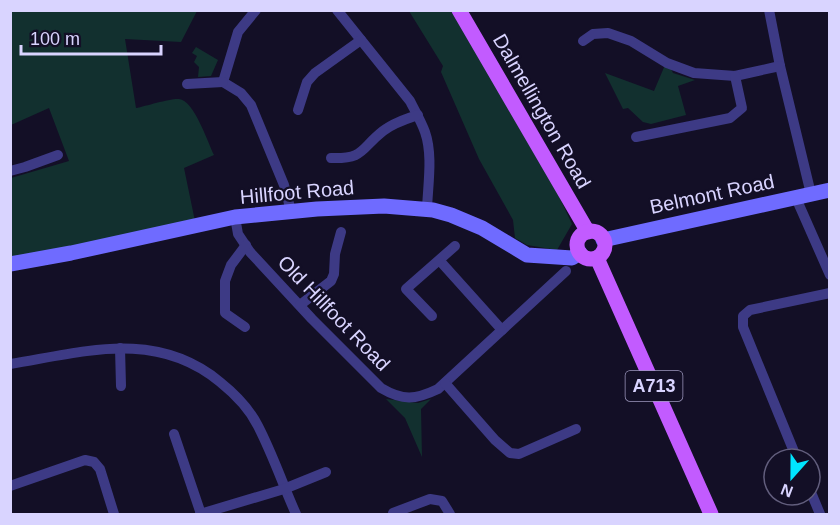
<svg xmlns="http://www.w3.org/2000/svg" width="840" height="525" font-family="Arial,sans-serif">
  <rect width="100%" height="100%" fill="#130f26"/>
  <!-- green -->
  <g fill="#12302f">
    <path d="M11,11H197L181,42L125,39L136,108C146,106 171,98 179,99C194,100 208,143 214,155L184,168L196,226L11,264V178L69,161L49,108L11,125Z"/>
    <path d="M409,11H456L557,192L572,224L557,250L527,245L515,238L513,220L479,159L441,72L443,66Z"/>
    <path d="M196,47L218,60L211,76L198,77L199,67L194,62L197,56L192,53Z"/>
    <path d="M665,65L670,67L673,73L695,80L678,86L686,115L651,124L643,122L628,108L623,109L605,73L654,91Z"/>
    <path d="M386,399L418,403L431,399L421,409L422,457L405,418Z"/>
  </g>
  <g fill="none" stroke-linecap="round" stroke-linejoin="round">
    <!-- street -->
    <g stroke="#3d3a85" stroke-width="10">
      <path d="M256,10L238,32L223,82L241,93L251,105L284,185L291,211"/>
      <path d="M337,10L410,101C415,111 421,121 425,132C433,155 428,184 427,209"/>
      <path d="M769,10L780,66L811,194"/>
      <path d="M583,41L593,34L608,33L631,41L667,63L694,73L735,76L780,66"/>
      <path d="M187,84L223,82"/>
      <path d="M298,110L307,82L315,73L361,40"/>
      <path d="M636,137L730,118L742,108L735,76"/>
      <path d="M331,158C365,159 360,149 383,131C393,123 406,119 418,115"/>
      <path d="M10,171L25,167L58,155"/>
      <path d="M796,198L830,275"/>
      <path d="M235,217L238,234L250,252L312,319L381,388C403,401 415,400 438,389L566,271"/>
      <path d="M440,261L502,330"/>
      <path d="M300,305L331,281L334,274L335,254L341,232"/>
      <path d="M432,316L406,289L455,246"/>
      <path d="M245,327L225,313V281L231,265L246,245"/>
      <path d="M120,348L121,386"/>
      <path d="M10,364C84,352 156,329 220,382C235,394 249,408 258,426C273,455 283,485 296,514"/>
      <path d="M445,383L495,440L510,453L519,454L576,429"/>
      <path d="M174,434L201,514"/>
      <path d="M797,459L743,327V316L750,310L830,293"/>
      <path d="M10,486L85,460L94,462L100,469L114,514"/>
      <path d="M810,490L820,514"/>
      <path d="M393,513L430,499L442,501L450,514"/>
      <path d="M200,514L284,489L326,472"/>
    </g>
    <!-- secondary -->
    <g stroke="#6f6bff" stroke-width="15">
      <path d="M603,240L830,190"/>
      <path d="M10,264L71,253L235,217L317,209L384,206L433,210L451,215L482,228L527,255L572,258L580,253"/>
    </g>
    <!-- primary -->
    <g stroke="#c25bff" stroke-width="15">
      <path d="M459,10L588,232"/>
      <circle cx="591" cy="245" r="14"/>
      <path d="M597,258L711,514"/>
    </g>
  </g>
  <g text-anchor="middle" stroke-width="4.5" stroke-linejoin="round" paint-order="stroke">
    <!-- shield labels -->
    <rect fill="#130f26" stroke="#9e99be" stroke-width="1.5" x="625.5" y="371" width="57" height="30" rx="4.5"/>
    <g font-size="18" font-weight="bold" fill="#d9d4ff">
      <text x="654" y="392">A713</text>
    </g>
    <!-- street labels -->
    <g font-size="20" fill="#d9d4ff" stroke="#130f26">
      <text transform="translate(542 111) rotate(60)" y="7">Dalmellington Road</text>
      <text transform="translate(297 192) rotate(-5)" y="7">Hillfoot Road</text>
      <text transform="translate(712 194) rotate(-12)" y="7">Belmont Road</text>
      <text transform="translate(334 313) rotate(46)" y="7">Old Hillfoot Road</text>
    </g>
  </g>
  <!-- border -->
  <rect width="840" height="525" fill="none" stroke="#d9d4ff" stroke-width="24"/>
  <!-- north arrow -->
  <g transform="translate(792 477) rotate(201)"><circle r="28" fill="#130f26" stroke="#625e7d" stroke-width="1.5"/>
  <path d="M0-4.5L10 22L0 15L-10 22Z" fill="#00e5ff"/>
  <text y="-9" font-size="16" font-weight="bold" text-anchor="middle" fill="#d9d4ff">N</text>
  </g>
  <!-- scale -->
  <path d="M21 45v9h140v-9" fill="none" stroke="#d9d4ff" stroke-width="3"/>
  <text x="30" y="45" font-size="18" fill="#d9d4ff" stroke="#130f26" stroke-width="4.5" paint-order="stroke">100 m</text>
</svg>
